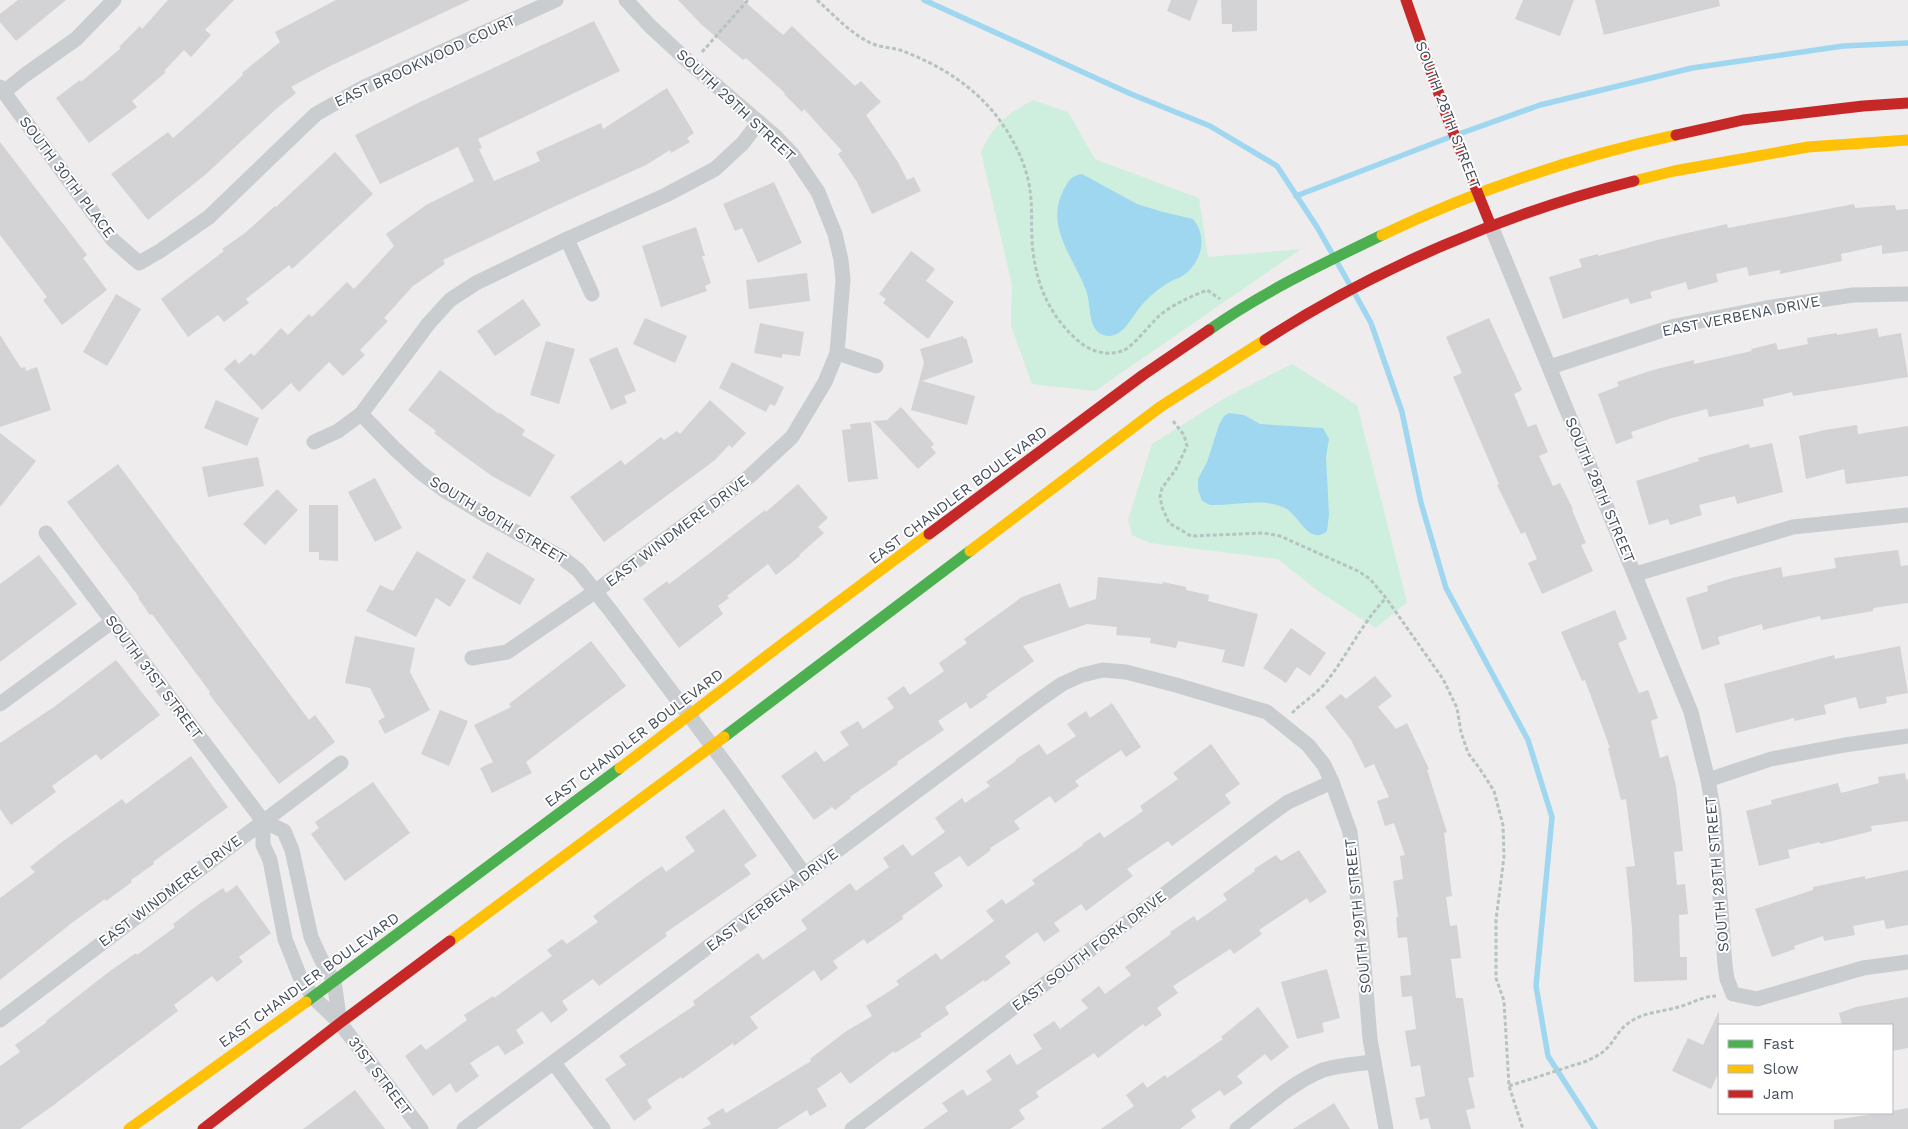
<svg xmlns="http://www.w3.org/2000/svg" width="1908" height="1129" font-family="'Work Sans',sans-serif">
  <rect width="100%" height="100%" fill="#eeecec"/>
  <!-- green -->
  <g fill="#ceefde">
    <path d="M1033,100L1068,112L1095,159L1199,198L1208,257L1301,249L1095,391L1032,384L1011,326L1012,285L981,152C994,124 1006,115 1033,100Z"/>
    <path d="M1292,364L1357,405L1407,602L1376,628L1318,591L1278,559L1150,543L1132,535L1128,520L1152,444L1225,398Z"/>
  </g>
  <!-- water -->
  <g fill="#9fd7f0">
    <path d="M1082,174L1137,204L1163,212L1193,219C1208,237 1202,261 1184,275C1180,278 1174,279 1170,282C1159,288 1150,296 1141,306C1132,316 1124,336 1109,336C1086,335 1092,306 1086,290C1074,258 1045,227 1063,191C1068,181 1071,176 1082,174Z"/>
    <path d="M1229,413L1244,415L1260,424L1323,428L1329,439L1326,457L1329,515L1327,531C1309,546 1300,516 1285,508C1262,497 1235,506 1210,505L1202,501L1198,490V479L1207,462L1219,425L1224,416Z"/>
  </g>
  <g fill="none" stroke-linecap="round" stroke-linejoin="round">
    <!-- stream -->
    <g stroke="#9fd7f0" stroke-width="5.5">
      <path d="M924,0L1131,94L1210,126L1277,166L1317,227L1350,285"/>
      <path d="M1459,134L1540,105L1692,68L1843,46L1908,43"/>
      <path d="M1296,196L1450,137"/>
      <path d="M1355,294L1371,323L1402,412L1421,503L1446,588L1528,740L1552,817L1536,986L1548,1056L1595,1129"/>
    </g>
  </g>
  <!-- building -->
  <g fill="#d3d3d5">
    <path d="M18,0H66L16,41L0,22V14Z"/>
    <path d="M168,0H234L205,30L211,35L191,57L184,50L164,71L166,72L132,101L137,107L89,143L56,98L80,80L81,82L121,48L119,47L140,26L142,29Z"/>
    <path d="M336,0H470L328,67L291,87L296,93L276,109L205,175L148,220L111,174L168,132L173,138L204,111L243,75L242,73L280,42L275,32Z"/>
    <path d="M678,0H743L783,35L792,26L855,86L861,81L881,102L866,115L898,162L907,180L914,177L921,191L872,214L857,182L838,154L842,151L804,109L802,112L784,94L785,93L746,58L743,60L702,25Z"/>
    <path d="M1171,0H1198L1190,21L1167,11Z"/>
    <path d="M1221,0H1257V31L1232,32V24H1222Z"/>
    <path d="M1523,0H1574L1560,36L1515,19Z"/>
    <path d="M1595,0H1719L1720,6L1604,35Z"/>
    <path d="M594,21L620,71L478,139L482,148L479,149L494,181L540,161L536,152L601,123L603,129L667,88L694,133L687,138L690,142L671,153L670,150L646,165L551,208L443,260L445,264L413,286L384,318L388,321L360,350L365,355L343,376L329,362L299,392L291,383L262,410L224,369L235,359L239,364L251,353L254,356L281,328L288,335L309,314L312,317L347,282L354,289L394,246L386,234L426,205L474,181L458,147L380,184L355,135L418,103Z"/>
    <path d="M0,142L87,255L83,258L107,290L62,325L43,300L47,297L0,235Z"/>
    <path d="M335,152L373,194L292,269L289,265L246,299L249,303L224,322L218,315L188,337L161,299L224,251L222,249L245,233L275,206L276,207Z"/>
    <path d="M774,182L802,243L758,263L742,228L735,231L723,204Z"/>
    <path d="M1854,204L1855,208L1895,205L1896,210L1908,209V251L1882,254V245L1841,254L1842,261L1780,274V270L1749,276L1747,267L1716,274L1718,282L1688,290L1686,282L1650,292L1652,298L1630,304L1628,298L1563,319L1549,277L1582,267L1579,259L1598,254V256L1661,239L1727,224L1728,228Z"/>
    <path d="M696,227L705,256H702L711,283L705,286L707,291L661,307L642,246Z"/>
    <path d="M911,251L935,269L926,281L954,302L928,339L883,303L886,299L879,294Z"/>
    <path d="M807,273L810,301L749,309L746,280Z"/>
    <path d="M116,294L141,309L107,366L83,352Z"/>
    <path d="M523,299L541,325L495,356L477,331Z"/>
    <path d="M645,318L687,336L675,363L633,344Z"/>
    <path d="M1489,318L1522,390L1514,394L1528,427L1536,424L1548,452L1539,456L1553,486L1560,483L1573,509L1572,510L1586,543L1581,545L1593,571L1542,594L1528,563L1537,559L1525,532L1521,534L1497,485L1499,484L1453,377L1462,373L1446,337Z"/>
    <path d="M760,323L804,332L800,356L782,354V358L754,353Z"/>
    <path d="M1877,328L1879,337L1901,333L1908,377L1793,396L1792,392L1763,399L1764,406L1709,417L1707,409L1672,418L1631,432L1633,438L1616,444L1598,394L1619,386L1617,382L1653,370L1694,360V364L1752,351L1751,349L1776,343L1778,350L1808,344L1807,338L1837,333V335Z"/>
    <path d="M0,335L21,368L25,367L26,371L37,367L51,410L0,427Z"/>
    <path d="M963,336L964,339L966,338L973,361L972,363L922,381L975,396L967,425L911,410L924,363L920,349Z"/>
    <path d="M546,341L575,349L559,404L530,395Z"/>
    <path d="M617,347L636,391L624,396L627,403L611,410L589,359Z"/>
    <path d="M732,362L784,387L775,406L770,404L766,412L719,388Z"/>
    <path d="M440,370L499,414L500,413L525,430L522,435L555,455L530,497L492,476L464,456L434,433L436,431L408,410Z"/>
    <path d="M216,400L259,418L247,446L204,428Z"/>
    <path d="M710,400L746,433L732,448L729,445L715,460L604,542L570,497L621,460L625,465L661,437L664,440L677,431L680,434Z"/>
    <path d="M901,407L934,444L931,447L936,453L918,469L873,421L887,420Z"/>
    <path d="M871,422L878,479L848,482L842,430L851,429L850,424Z"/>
    <path d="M1857,425L1858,434L1908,426V476L1846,484L1844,469L1806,479L1799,436L1825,430Z"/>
    <path d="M0,433L36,461L0,507Z"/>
    <path d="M1772,443L1783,492L1737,504L1735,496L1699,505L1702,515L1670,525L1668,519L1649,525L1636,481L1699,461L1698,458L1749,444L1750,448Z"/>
    <path d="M258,457L264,486L208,497L202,467Z"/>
    <path d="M118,464L309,720L315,715L335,742L279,784L209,694L210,692L152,614L150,615L138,598L139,597L67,502Z"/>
    <path d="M375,478L402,528L375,542L348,492Z"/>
    <path d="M798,484L828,518L818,527L824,533L799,555L800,556L776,575L768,564L727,596L729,598L718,606L723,614L679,648L643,599L667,581L669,584L710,553L765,510L766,512Z"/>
    <path d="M277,489L298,510L265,545L243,524Z"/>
    <path d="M309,505H338V561L319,560V552H309Z"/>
    <path d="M1898,550L1901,566L1908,565V603L1873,608V611L1821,620L1820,616L1763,630L1762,624L1718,637L1720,644L1702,650L1686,598L1708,591L1707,586L1732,578L1781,567L1783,577L1836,568L1834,558Z"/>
    <path d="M417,551L466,580L450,607L436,598L416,637L366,611L380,585L393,591Z"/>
    <path d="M487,552L535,579L520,605L472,578Z"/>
    <path d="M39,555L77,604L0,662V584Z"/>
    <path d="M1098,577L1162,584L1163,582L1186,587V590L1209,595L1208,601L1258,614L1244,667L1222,662L1225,650L1178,641L1176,648L1150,643L1151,638L1116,635L1117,627L1087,624L1023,646L1034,661L986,695L988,697L970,709L966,702L938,721L944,730L897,762L898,764L850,797L851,798L835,810L832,807L814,820L781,776L816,751L824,762L849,745L840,732L858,721L863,729L894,708L887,698L904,686L910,695L944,671L939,663L967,643L964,639L1022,597L1060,583L1069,608L1096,599Z"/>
    <path d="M1615,610L1627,639L1618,643L1639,693L1648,690L1658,718L1651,721L1660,758L1668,755L1676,786L1683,851L1674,852L1677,885L1685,884L1688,914L1679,915L1680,957H1687V980L1634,982L1632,928L1626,867L1635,866L1626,799L1621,800L1608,748H1610L1585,680L1582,681L1561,632Z"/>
    <path d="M1291,628L1326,653L1310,676L1297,667L1286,683L1263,668Z"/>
    <path d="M355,636L415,648L410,672L430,710L385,734L378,721L385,717L370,688L345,683Z"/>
    <path d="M591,641L626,686L526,762L532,773L492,793L480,768L493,762L474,725L511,707L509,704Z"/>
    <path d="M1900,646L1908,693L1886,697L1887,703L1859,709L1856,697L1824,705L1826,714L1794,721V718L1736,733L1724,684L1834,655L1835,659Z"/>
    <path d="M116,660L160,715L101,760L96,754L52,786L56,792L11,825L0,809V743L54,707Z"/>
    <path d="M1375,676L1392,696L1378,707L1396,729L1407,723L1429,769L1427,770L1447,832L1444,833L1452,896L1446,897L1450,926L1457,925L1461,958L1451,959L1456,998H1463L1474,1077L1468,1078L1475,1108L1466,1110L1471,1129H1431L1428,1118L1420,1120L1415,1098L1425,1096L1420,1065L1411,1067L1405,1031L1416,1029L1412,996L1402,997L1400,976L1411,975L1407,937L1398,938L1396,917H1398L1393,881L1403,879L1400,856L1405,855L1394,823L1385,826L1377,801L1389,797L1374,764L1365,768L1351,740L1325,707L1341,694L1346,699Z"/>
    <path d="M1112,703L1141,747L1126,757L1121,750L1075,781L1079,786L1055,803L1050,796L1014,821L1020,829L990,848L991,850L968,867L960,856L934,873L943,886L902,916L903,919L867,944L864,939L833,961L838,968L821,981L814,970L750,1017L758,1028L734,1046L733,1043L682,1079L681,1077L647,1100L652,1108L634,1121L605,1079L626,1065L619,1056L695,1005L693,1001L758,953L763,960L807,929L801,920L850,883L856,891L889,867L883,858L903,844L912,856L945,832L935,818L962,798L965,803L990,786L986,782L1016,761L1015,760L1039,744L1047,755L1076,736L1067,724L1086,711L1090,718Z"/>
    <path d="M440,710L468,721L449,766L421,754Z"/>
    <path d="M1211,744L1240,784L1225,795L1231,803L1172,846L1168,841L1127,869L1133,876L1086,911L1081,904L1054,923L1060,931L1044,942L1037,932L1005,956L1011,963L985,982L984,980L945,1007L949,1014L920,1034L922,1036L895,1053L894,1051L850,1084L841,1072L817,1089L827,1106L810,1116L807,1110L777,1129H702L711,1124L707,1118L723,1108L726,1113L811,1061L810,1059L845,1032L872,1016L866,1006L899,985L896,981L936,953L941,960L994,921L986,911L1002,899L1006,904L1035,884L1032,880L1083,845L1082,844L1100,832L1104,838L1143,811L1140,806L1178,779L1173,773Z"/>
    <path d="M191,756L228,807L153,862L154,864L131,880L132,882L106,901L105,899L73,922L0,980V898L35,872L30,867L62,842L122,799L126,804Z"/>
    <path d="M1905,773L1906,780L1908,779V821L1871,826L1872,831L1820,844V842L1788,850L1790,858L1759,866L1746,811L1772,804L1771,800L1838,783L1841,793L1879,783L1878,777Z"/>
    <path d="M373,782L410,833L345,881L311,834L319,828L315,822Z"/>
    <path d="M724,809L757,856L744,865L751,874L665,933L667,936L599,986L593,979L562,1001L568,1010L551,1023L542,1011L516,1030L524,1043L505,1055L498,1045L470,1063L479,1076L456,1093L450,1083L433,1096L405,1056L421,1044L426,1050L467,1020L464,1015L493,996L494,998L552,956L547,950L562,939L567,944L598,922L593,916L643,879L662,866L666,872L695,851L685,837Z"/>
    <path d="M1299,850L1327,892L1310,903L1307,898L1259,930L1262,934L1234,954L1230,949L1173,986L1178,993L1157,1008L1162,1015L1145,1027L1143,1024L1098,1058L1094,1053L1036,1092L1039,1097L1019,1110L1025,1119L1010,1129H923L948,1111L942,1103L963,1089L967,1096L992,1080L986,1071L1010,1054L1017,1065L1042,1049L1033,1035L1054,1021L1060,1029L1088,1008L1081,1000L1099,986L1105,994L1131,975L1125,967L1171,934L1170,932L1194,916L1197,921L1227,900L1223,894L1255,871L1254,869L1276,855L1281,861Z"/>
    <path d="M1908,870V925L1886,929L1884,920L1853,926L1855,935L1824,941L1823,936L1794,946L1795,949L1772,957L1755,909L1813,890V887L1865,876V879Z"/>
    <path d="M237,885L271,933L239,957L243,962L217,982L212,976L174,1005L178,1011L51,1107L20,1129H0V1066L20,1052L15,1045L47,1022L46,1021L110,971L136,953L137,955L175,927L173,924L199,904L223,888L226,893Z"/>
    <path d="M1327,969L1340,1018L1322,1023L1324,1032L1297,1039L1281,982Z"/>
    <path d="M1908,997V1048L1892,1051V1025H1842L1839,1013L1856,1007Z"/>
    <path d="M1258,1007L1289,1047L1271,1061L1265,1054L1237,1076L1243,1083L1224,1096L1220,1090L1191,1110L1196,1117L1180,1129H1101L1134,1106L1126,1095L1143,1082L1147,1088L1165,1075L1167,1078L1223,1039L1221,1037Z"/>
    <path d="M1719,1011V1072L1711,1089L1672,1071L1688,1038L1703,1045Z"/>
    <path d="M355,1090L385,1129H303Z"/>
    <path d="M1334,1103L1350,1129H1293Z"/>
    <path d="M1908,1108V1129H1834V1120L1880,1113H1892V1111Z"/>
  </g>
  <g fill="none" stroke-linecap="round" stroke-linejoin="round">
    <!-- path -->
    <g stroke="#b5c3c1" stroke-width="3" stroke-dasharray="4 2.5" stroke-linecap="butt">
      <path d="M817,0C833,14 848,31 867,41C876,47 889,47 900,50C938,64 973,85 998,118C1011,135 1023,158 1028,179C1033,202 1031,217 1032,239C1034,277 1046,311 1074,337C1087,350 1104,357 1122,351C1131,349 1151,323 1160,315C1174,304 1190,297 1207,290L1220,299"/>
      <path d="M702,52L748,0"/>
      <path d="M1173,421L1184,435L1187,446L1176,469L1162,488L1160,497L1162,507L1169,523L1191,536L1264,533L1280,536L1358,571L1370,579L1386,598L1443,679L1457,708L1461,732L1468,753L1480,769L1494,791L1503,825L1504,857L1496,920V978L1504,1001L1509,1086L1523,1129"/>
      <path d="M1292,713C1303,702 1318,693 1327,681C1348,654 1362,623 1386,598"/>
      <path d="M1509,1086L1587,1061C1593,1058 1599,1055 1604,1051C1614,1043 1618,1029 1630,1022C1644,1012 1662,1012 1678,1007C1691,1004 1703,996 1716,996"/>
    </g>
    <!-- street -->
    <g stroke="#cacdd0" stroke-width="15">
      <path d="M0,87L113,240L139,263L160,251L209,217L316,114L364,87L556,0"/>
      <path d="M4,92L25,75L76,39L114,0"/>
      <path d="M1491,226L1691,712L1708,780L1714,814L1725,965L1727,979L1733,994L1757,999L1863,968L1908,962"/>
      <path d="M567,239L592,294"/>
      <path d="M837,353L876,366"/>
      <path d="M1550,367L1675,326L1766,308L1853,295L1908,294"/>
      <path d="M361,414L394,448L420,472L444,490L487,516L561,557L578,570L610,610L731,771L805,875"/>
      <path d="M314,442L338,431L361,414L429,323L450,300L476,283L567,239L666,195L715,169L743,143L759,122"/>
      <path d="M46,533L263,821L284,831L292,850L311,937L322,961L334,981L340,1023"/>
      <path d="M1636,574L1793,527L1908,515"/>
      <path d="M472,658L507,652L596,591L750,476L792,437L825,382L837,353L843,280L841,260L835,234L818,192L793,155L776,137L691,64L650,26L626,0"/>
      <path d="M0,704L113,621"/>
      <path d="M1708,780L1771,759L1845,745L1908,736"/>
      <path d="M263,821V845L270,860L285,939L300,977L313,997L340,1023L421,1129"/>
      <path d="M0,1020L341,763"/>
      <path d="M554,1063L603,1129"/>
      <path d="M464,1129L1039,700L1062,684L1082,675L1103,670L1126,672L1176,685L1267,712L1308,745L1324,765L1332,782L1350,832L1362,939L1370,1039L1386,1129"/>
      <path d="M852,1129L1267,817L1288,802L1332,782"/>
      <path d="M1237,1129C1264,1109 1291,1083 1323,1070C1339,1065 1357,1064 1373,1062"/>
    </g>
    <!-- fast -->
    <g stroke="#4caf50" stroke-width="11">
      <path d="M1209,330C1263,292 1322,264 1382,235"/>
      <path d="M724,737L970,551"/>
      <path d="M306,1002L620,768"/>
    </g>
    <!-- slow -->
    <g stroke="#ffc107" stroke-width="11">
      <path d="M1634,181L1674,171L1808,147L1908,140"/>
      <path d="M1382,235C1476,190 1574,157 1676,135"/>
      <path d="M970,551L1160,407L1265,340"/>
      <path d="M620,768L786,641L929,534"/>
      <path d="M450,941L724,737"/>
      <path d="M129,1129L306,1002"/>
    </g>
    <!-- jam -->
    <g stroke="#c62828" stroke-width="11">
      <path d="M1406,0L1447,117L1491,226"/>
      <path d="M1676,135L1743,120L1863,106L1908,103"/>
      <path d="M1265,340C1376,268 1506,213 1634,181"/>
      <path d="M929,534L1143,375L1209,330"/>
      <path d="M203,1129L340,1023L450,941"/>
    </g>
  </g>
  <g text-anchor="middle" stroke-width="4" stroke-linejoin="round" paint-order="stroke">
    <!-- street labels -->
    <g font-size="15" fill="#424c5a" stroke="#fff">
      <text transform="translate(425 61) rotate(-25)" y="5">EAST BROOKWOOD COURT</text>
      <text transform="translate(736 105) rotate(43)" y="5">SOUTH 29TH STREET</text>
      <text transform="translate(1448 115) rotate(69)" y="5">SOUTH 28TH STREET</text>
      <text transform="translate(67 177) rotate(53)" y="5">SOUTH 30TH PLACE</text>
      <text transform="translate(1741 316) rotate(-11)" y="5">EAST VERBENA DRIVE</text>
      <text transform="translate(1600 490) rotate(67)" y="5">SOUTH 28TH STREET</text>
      <text transform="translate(958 495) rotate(-37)" y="5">EAST CHANDLER BOULEVARD</text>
      <text transform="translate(498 520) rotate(31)" y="5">SOUTH 30TH STREET</text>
      <text transform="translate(677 531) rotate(-37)" y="5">EAST WINDMERE DRIVE</text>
      <text transform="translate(154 677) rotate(53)" y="5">SOUTH 31ST STREET</text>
      <text transform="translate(634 738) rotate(-37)" y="5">EAST CHANDLER BOULEVARD</text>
      <text transform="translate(1717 874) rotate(-95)" y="5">SOUTH 28TH STREET</text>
      <text transform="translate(170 891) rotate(-37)" y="5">EAST WINDMERE DRIVE</text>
      <text transform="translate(772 900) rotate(-37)" y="5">EAST VERBENA DRIVE</text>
      <text transform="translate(1358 916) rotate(-96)" y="5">SOUTH 29TH STREET</text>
      <text transform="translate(1089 951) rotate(-37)" y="5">EAST SOUTH FORK DRIVE</text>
      <text transform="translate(309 980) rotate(-36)" y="5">EAST CHANDLER BOULEVARD</text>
      <text transform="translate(380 1076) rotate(53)" y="5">31ST STREET</text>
    </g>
  </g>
  <!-- legend -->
  <rect x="1718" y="1024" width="175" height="90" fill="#ffffff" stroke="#b3b7bd"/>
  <rect x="1728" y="1040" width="25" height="8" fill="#4caf50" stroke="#b3b7bd"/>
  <text x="1763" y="1049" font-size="15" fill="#424c5a">Fast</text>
  <rect x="1728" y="1065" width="25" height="8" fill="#ffc107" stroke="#b3b7bd"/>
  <text x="1763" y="1074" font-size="15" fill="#424c5a">Slow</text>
  <rect x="1728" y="1090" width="25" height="8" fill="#c62828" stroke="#b3b7bd"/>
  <text x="1763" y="1099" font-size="15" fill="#424c5a">Jam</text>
</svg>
